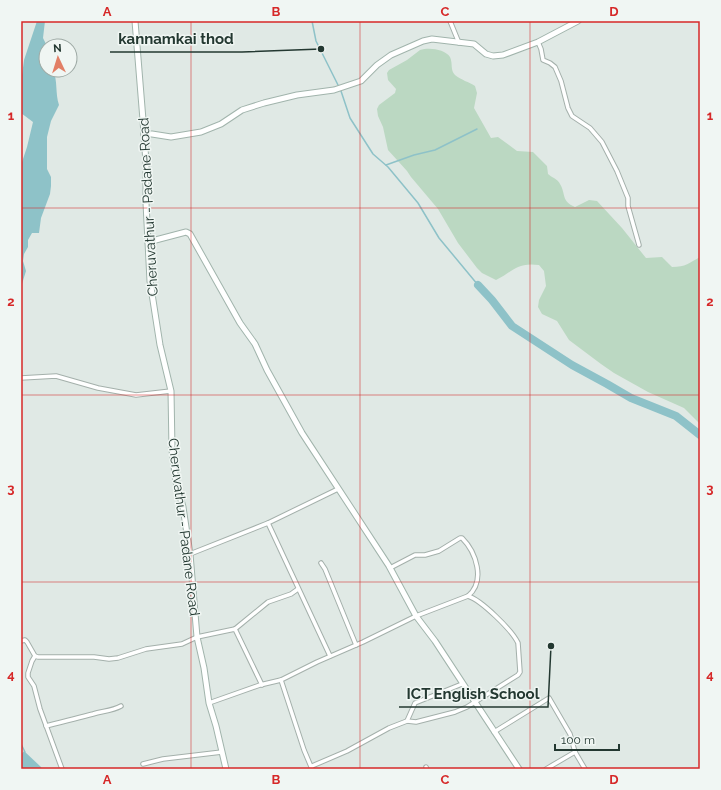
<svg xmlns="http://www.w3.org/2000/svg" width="721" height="790" font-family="Raleway,sans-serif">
  <rect width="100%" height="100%" fill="#e0e9e5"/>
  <!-- green -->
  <path fill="#bbd8c2" d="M420,50C429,47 445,49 450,57C453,63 450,70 455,75C461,80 469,82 475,86L477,93L474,108L491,138L498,137L517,151L533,152L547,166L548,174C551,177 558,179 560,184C566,194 561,201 575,207L589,200L597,201L622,228L646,258L662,257L672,267C686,267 689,263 700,257V424L684,408L648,392L614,373L601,364L569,340L557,321L542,314L538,307L539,300L546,286L544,271L539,265C516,262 513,272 496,280L482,273L477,268L458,243L438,209L411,177L407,171L388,150L383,127L378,116L377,109L379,105L395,93L396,89L388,80L387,73L389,70L407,60Z"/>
  <!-- water -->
  <g fill="#8ec2c8">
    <path d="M37,21H45L43,38L47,46L46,70H53C58,81 55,93 59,105L51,121L47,137V169L51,177V186L50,194L41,218L39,233H32L28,240V247L24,254L23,261L26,271L21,287V165L27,147L33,122L21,113V83L24,60Z"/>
    <path d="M24,751L41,767L42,769H21V755Z"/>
  </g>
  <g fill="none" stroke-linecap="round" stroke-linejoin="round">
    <!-- stream -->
    <g stroke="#8ec2c8" stroke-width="1.5">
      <path d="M312,21L316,41L338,85"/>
      <path d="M341,91L350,118L373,154L388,167L418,203L439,238L478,285"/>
      <path d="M386,165L414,155L435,150L477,129"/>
      <path d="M21,744L25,752"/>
    </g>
    <!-- river -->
    <path stroke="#8ec2c8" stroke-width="8" d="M478,285L492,300L512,326L572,365L607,384L631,398L676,416L700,435"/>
    <!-- street casing -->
    <g stroke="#a4b0ab" stroke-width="5.5">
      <g id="street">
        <path d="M450,21L459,43"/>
        <path d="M538,42L541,49L543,60L550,63L555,67L561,81L568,108L572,116L590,128L602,142L617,171L628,198V206L639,245"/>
        <path d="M21,378L56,376L98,388L136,395L171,391"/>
        <path d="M268,523L330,656"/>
        <path d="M190,554L268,523L338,489"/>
        <path d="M321,563L325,569L356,645"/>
        <path d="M235,629L268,602L291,594L298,589"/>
        <path d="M21,641L25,640L27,642L35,656L38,657H94L109,659L118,658L146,649L182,644L197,637L235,629L262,685"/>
        <path d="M35,656L32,661L28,673V677L34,686L40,709L62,769"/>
        <path d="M281,680L304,750L312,769"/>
        <path d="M209,703L260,685L281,680L317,662L363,642L416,616L468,596C486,581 476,552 462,538H460L439,551L425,555H415L390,568"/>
        <path d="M407,721L416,722L455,712L467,707L518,675L520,672L518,643C512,630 481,600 468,596"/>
        <path d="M46,726C62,722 78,718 93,714C103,711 112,711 121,706"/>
        <path d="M494,732L549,698L570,734L575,752"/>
        <path d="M143,764L163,759L222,752"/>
        <path d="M312,766L347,751L389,728L407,721L415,703L462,684"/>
        <path d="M426,767L427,769"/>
        <path d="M546,769L575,752L585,769"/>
      </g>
    </g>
    <!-- secondary casing -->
    <g stroke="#a1b4ac" stroke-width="7">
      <g id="secondary">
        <path d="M135,21L143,120L146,163V203L150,281L160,345L171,391L172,450L176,482L183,507L190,554L197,637L204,668L209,703L216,726L226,769"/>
        <path d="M144,134H152L171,137L201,132L221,124L242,110L264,103L297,95L334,90L361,81L377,65L391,55L423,41L432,39L474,44L486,54L493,56L503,55L538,42L578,21"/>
        <path d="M148,242L186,232L190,234L240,323L255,344L267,370L302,433L389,566L416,616L435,641L519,769"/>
      </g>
    </g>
    <!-- street -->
    <use href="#street" stroke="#fff" stroke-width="3.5"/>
    <!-- secondary -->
    <use href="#secondary" stroke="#fff" stroke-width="5"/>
  </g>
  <!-- grid -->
  <path fill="none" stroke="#d62828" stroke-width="1" stroke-opacity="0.55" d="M191,21V769M360,21V769M530,21V769M21,208H700M21,395H700M21,582H700"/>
  <g text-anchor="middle" stroke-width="3" stroke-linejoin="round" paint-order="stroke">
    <!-- street labels -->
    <g font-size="14" fill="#233831" stroke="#f0f6f3">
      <text transform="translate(148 207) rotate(-93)" y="5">Cheruvathur - Padane Road</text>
      <text transform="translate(184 527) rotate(83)" y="5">Cheruvathur - Padane Road</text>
    </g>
  </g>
  <!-- callouts -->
  <path fill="none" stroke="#233831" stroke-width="1.5" d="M321 49L242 52H110M551 646L548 707H399"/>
  <g fill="#233831" stroke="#f0f6f3" stroke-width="1.5">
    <circle cx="321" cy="49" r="4"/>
    <circle cx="551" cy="646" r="4"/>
  </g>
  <g font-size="15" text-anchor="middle" font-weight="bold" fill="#233831" stroke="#f0f6f3" stroke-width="3" stroke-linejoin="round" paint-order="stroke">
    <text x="176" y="44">kannamkai thod</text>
    <text x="473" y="699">ICT English School</text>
  </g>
  <!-- border -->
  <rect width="721" height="790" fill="none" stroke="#f0f6f3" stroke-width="44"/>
  <!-- north arrow -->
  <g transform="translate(58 58) rotate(356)"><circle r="19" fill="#f0f6f3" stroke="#9eaaa5"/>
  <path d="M0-3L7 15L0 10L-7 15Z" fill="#e27f66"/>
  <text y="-6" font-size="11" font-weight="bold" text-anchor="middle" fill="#233831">N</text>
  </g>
  <!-- scale -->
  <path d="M555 744v6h64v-6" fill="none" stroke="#233831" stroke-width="2"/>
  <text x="561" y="744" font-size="12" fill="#233831" stroke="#f0f6f3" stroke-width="3" paint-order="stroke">100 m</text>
  <rect x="22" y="22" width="677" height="746" fill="none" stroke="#d62828" stroke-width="1.5"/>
  <g font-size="13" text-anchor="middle" font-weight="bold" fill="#d62828">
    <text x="107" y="16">A</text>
    <text x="276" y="16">B</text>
    <text x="445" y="16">C</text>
    <text x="614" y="16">D</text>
    <text x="11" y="120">1</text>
    <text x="710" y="120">1</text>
    <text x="11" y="306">2</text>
    <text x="710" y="306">2</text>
    <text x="11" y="493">3</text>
    <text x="710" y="493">3</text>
    <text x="11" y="679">4</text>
    <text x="710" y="679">4</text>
    <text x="107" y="784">A</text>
    <text x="276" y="784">B</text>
    <text x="445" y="784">C</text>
    <text x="614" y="784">D</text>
  </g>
</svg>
